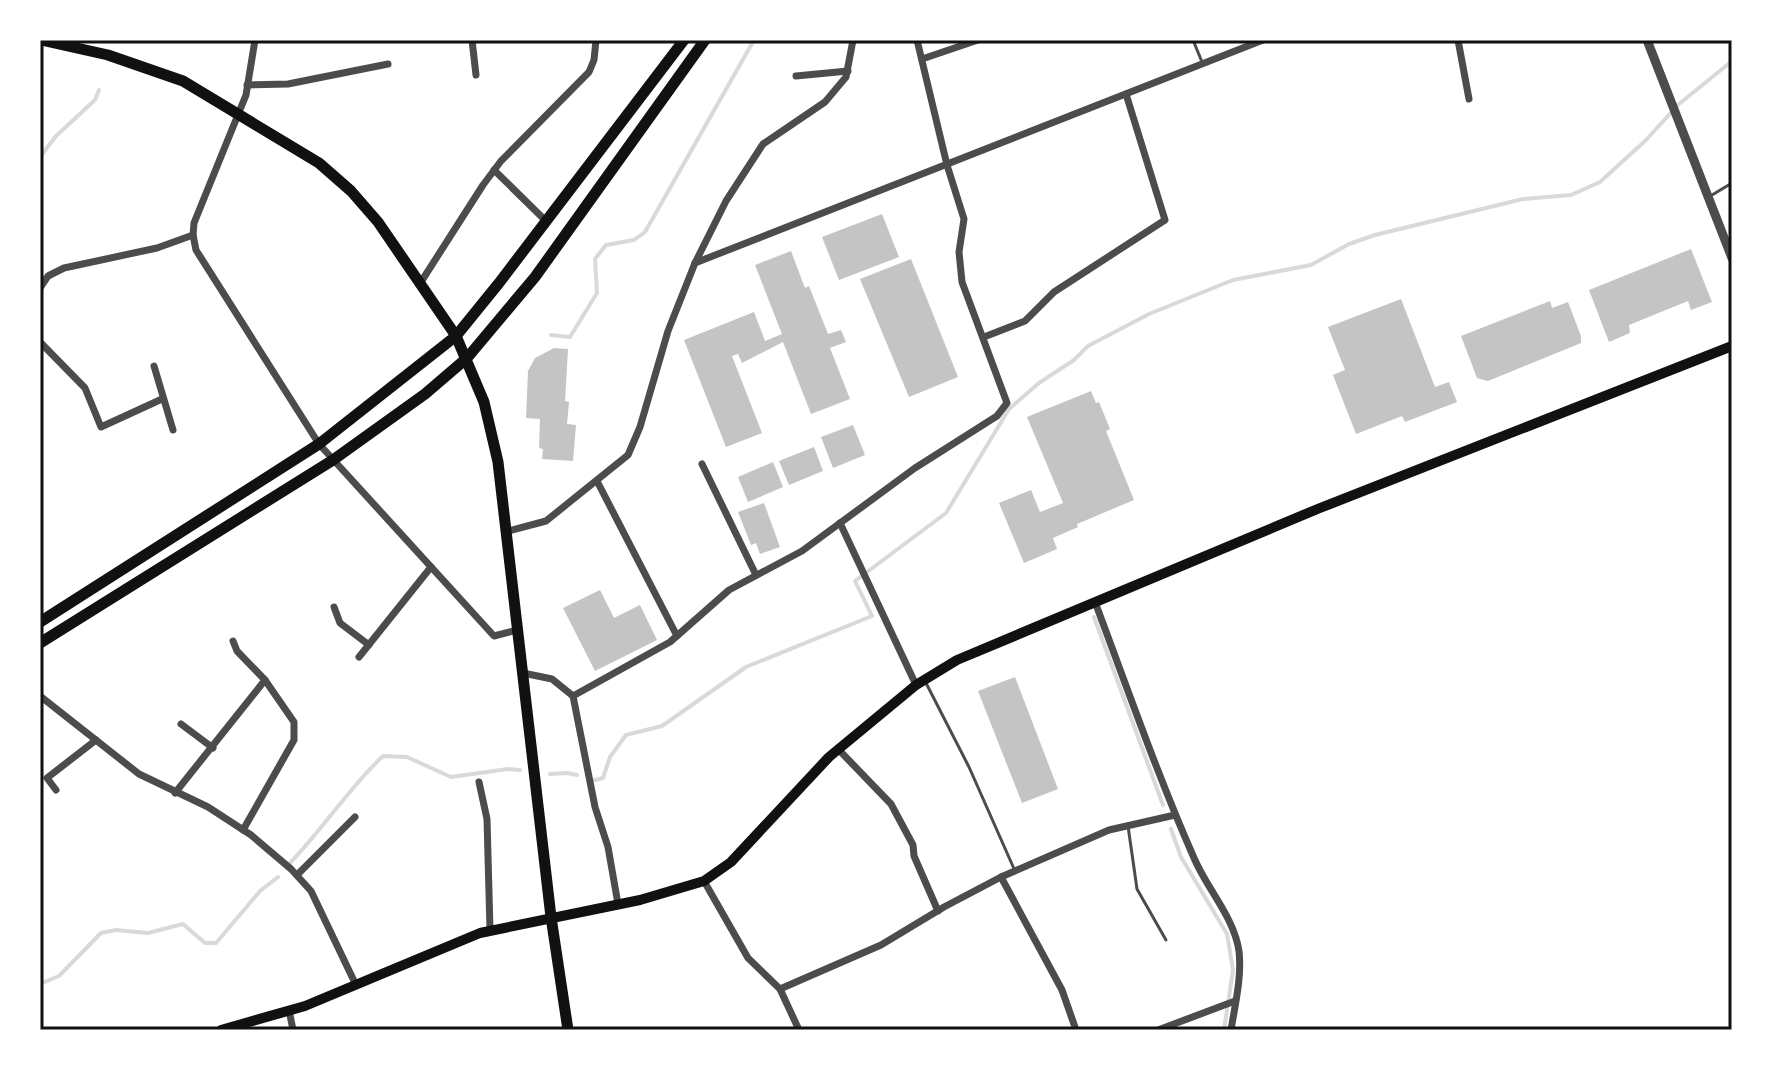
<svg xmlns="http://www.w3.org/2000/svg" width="1772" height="1070" font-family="Signika,sans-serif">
  <rect width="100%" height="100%" fill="#fff"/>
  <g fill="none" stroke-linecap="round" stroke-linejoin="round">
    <!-- stream -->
    <g stroke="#d9d9d9" stroke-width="4">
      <path d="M40,157L56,136L95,100L99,90"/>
      <path d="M551,335L570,337L597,293L595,259L606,245L634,240L645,232L754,40"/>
      <path d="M1094,617L1163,805"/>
      <path d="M550,774L567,773L577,775"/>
      <path d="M595,780L603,778L610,757L626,735L662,726L746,667L872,616L855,581L946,513L1009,409L1039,383L1074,360L1088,346L1149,314L1233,280L1311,265L1349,244L1375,235L1523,199L1571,195L1600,182L1645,141L1679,104L1732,61"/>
      <path d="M1171,829L1181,857L1227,934L1233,970L1224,1030"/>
      <path d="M290,863C323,829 348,789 383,756L407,757L451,777L508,769L520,770"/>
      <path d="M40,984L59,976L101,933L116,930L148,933L183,924L205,943H216L260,891L278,877"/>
    </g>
  </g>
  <!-- building -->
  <g fill="#c4c4c4">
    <path d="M882,214L899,257L839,280L822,237Z"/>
    <path d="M1691,249L1712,302L1691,310L1688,301L1629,325L1630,333L1609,342L1589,290Z"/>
    <path d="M791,251L805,288L809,286L828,334L841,330L846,342L830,348L850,399L811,414L783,342L742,363L738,354L732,356L762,433L726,447L684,340L754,312L765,341L782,334L755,265Z"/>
    <path d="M911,259L958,377L909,397L860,279Z"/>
    <path d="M1401,299L1435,387L1449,382L1457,402L1405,422L1402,416L1356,434L1333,375L1345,370L1328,327Z"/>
    <path d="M1550,301L1552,308L1568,302L1581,336V343L1488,381L1477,378L1461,336Z"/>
    <path d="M554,348L568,349L565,401L569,402L567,424L576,425L573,461L542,459L543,449L539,448L540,419L526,418L528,371L535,358Z"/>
    <path d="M1091,391L1096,403L1099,402L1110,429L1106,431L1134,500L1077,524L1078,527L1053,538L1057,549L1024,563L999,503L1031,490L1040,512L1063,503L1027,417Z"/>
    <path d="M853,425L865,455L833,468L821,437Z"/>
    <path d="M814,447L823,471L789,485L779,461Z"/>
    <path d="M773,462L783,487L748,502L738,477Z"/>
    <path d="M764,503L780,547L760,554L756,543L751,545L738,512Z"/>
    <path d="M600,590L614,618L640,605L657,640L595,671L563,608Z"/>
    <path d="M1015,677L1058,789L1022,803L978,691Z"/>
  </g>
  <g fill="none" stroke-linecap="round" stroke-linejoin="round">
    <!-- service -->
    <g stroke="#4c4c4c" stroke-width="3">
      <path d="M1193,40L1202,62"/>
      <path d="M1712,195L1732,183"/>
      <path d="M926,683L969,767L1015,871"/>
      <path d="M1128,826L1137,889L1166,940"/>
    </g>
    <!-- minor -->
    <g stroke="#4c4c4c" stroke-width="7">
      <path d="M255,40L246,95L194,223L193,235L196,250L319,444L494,636L517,630"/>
      <path d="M472,40L476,75"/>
      <path d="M1458,40L1469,99"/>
      <path d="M922,59L978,40"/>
      <path d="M796,76L848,71"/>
      <path d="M247,85L288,84L388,64"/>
      <path d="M494,170L547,222"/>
      <path d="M695,263L1263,40"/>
      <path d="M421,282L483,185L501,161L589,72L594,60L596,40"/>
      <path d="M40,288L48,276L64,268L157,248L193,235"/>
      <path d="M984,337L1025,321L1054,292L1165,220L1126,94"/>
      <path d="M40,342L85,388L101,427L162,399"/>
      <path d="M154,366L173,430"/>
      <path d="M702,464L756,575"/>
      <path d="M597,481L677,636"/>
      <path d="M840,523L916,685"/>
      <path d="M508,531L546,521L628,455L640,427L668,331L695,263L726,201L763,144L825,102L846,77L853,40"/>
      <path d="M1095,602C1127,687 1157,774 1194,858C1207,889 1234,917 1239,951C1242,977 1235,1005 1231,1030"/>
      <path d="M334,607L340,623L369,645"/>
      <path d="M359,657L431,567"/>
      <path d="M523,673L552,679L573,696L670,642L729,590L802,551L915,468L997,416L1007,403L962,282L959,252L964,219L947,165L917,40"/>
      <path d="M40,696L139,774L208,807L251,835L291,869L311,891L355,983"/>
      <path d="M573,696L595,807L608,847L618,904"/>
      <path d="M181,724L213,748"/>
      <path d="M838,749L891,804L913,845L914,856L938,911"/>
      <path d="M479,782L487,819L490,930"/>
      <path d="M56,790L47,778L96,740"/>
      <path d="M175,793L265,680L237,651L233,641"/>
      <path d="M243,830L294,740V722L265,680"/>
      <path d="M297,875L355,817"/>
      <path d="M1001,877L1062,990L1076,1030"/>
      <path d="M704,881L748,958L780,989L799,1030"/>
      <path d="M780,989L881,945L944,907L1001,877L1109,830L1175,815"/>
      <path d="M289,1010L293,1030"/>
      <path d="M1158,1030L1235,1001"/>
    </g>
    <!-- tertiary -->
    <path stroke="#4c4c4c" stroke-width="9" d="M1647,40L1732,258"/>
    <!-- secondary -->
    <path stroke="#111" stroke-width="10" d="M221,1030L305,1006L480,933L640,900L704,881L731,862L829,757L916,685L957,660L1320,508L1732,346"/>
    <!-- primary -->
    <g stroke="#111" stroke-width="11">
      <path d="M41,40L108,55L183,81L319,163L351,191L378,222L456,336L484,402L498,462L551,917L568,1030"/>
      <path d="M40,622L319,444L456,336L499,283L684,40"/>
      <path d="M40,643L333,460L425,394L467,358L535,277L705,40"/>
    </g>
  </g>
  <!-- border -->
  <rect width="1772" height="1070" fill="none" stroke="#ffffff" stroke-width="84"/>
  <rect x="42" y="42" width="1688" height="986" fill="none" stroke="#111" stroke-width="3"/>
</svg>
